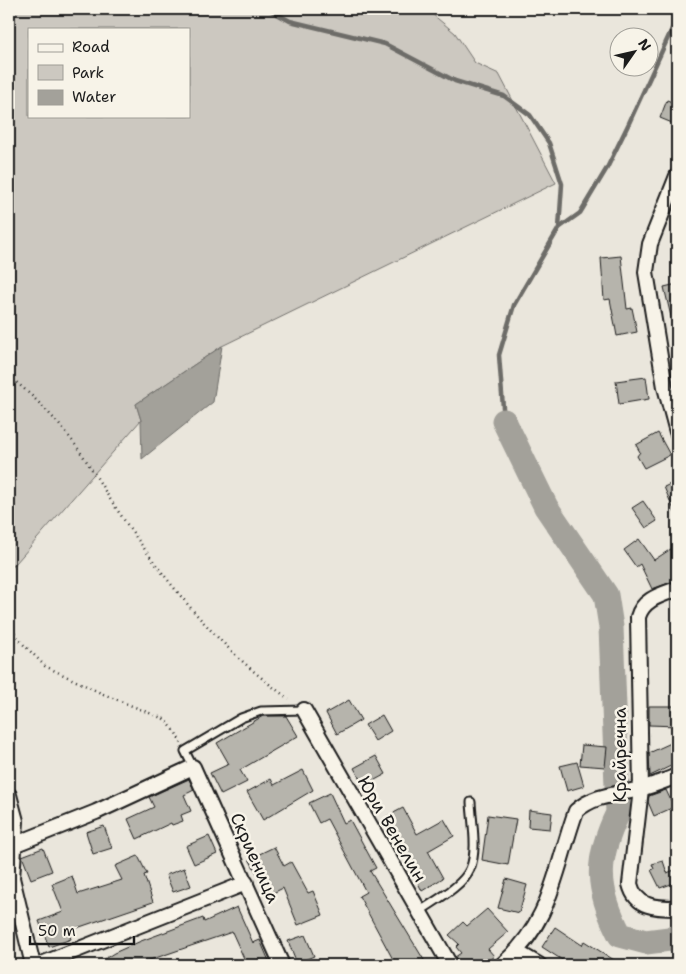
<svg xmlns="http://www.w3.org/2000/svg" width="686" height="974" font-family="'Shantell Sans',sans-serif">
  <rect width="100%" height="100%" fill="#eae6dc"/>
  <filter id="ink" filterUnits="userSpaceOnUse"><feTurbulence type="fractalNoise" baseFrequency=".02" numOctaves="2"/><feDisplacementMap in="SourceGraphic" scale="10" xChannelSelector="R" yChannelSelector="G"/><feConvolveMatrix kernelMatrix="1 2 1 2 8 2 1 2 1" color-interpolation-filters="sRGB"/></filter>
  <g filter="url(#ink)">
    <!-- green -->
    <path fill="#ccc8c0" stroke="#74726e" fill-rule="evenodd" d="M9,9H426L455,33L475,63L499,74L556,183L222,346L136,404L141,420L9,571ZM29,29H189V116H29Z"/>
    <!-- water -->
    <path fill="#a3a19a" stroke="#6d6c68" d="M222,346L213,402L142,459L141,420L136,404Z"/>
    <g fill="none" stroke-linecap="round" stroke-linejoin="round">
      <!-- stream -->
      <g stroke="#6d6c68" stroke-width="4.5">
        <path d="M268,9L290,21L385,44L455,81L504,96L530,115L549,143L562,184L559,228L514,305L499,355L504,421"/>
        <path d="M559,228L580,213L607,168L629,123L677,18"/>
      </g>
      <!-- river -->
      <path stroke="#a3a19a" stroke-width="25" d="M504,421L546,507L606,595L611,627L618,813C595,860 596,889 620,935L646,942L677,938"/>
    </g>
    <!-- building -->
    <g fill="#b6b4ac" stroke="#1c1c1c">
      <path d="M667,100L677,104V125L660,118Z"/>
      <path d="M621,256L627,309L632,308L637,332L617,336L610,299L604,300L601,258Z"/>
      <path d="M677,284V324L673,325L664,287Z"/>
      <path d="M646,377L649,399L619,404L616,381Z"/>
      <path d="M658,433L670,455L644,468L637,456L640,452L636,445Z"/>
      <path d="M677,481V517L664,487Z"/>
      <path d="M643,501L657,521L646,528L632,508Z"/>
      <path d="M639,539L654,560L677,545V580L652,589L640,564L636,567L624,550Z"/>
      <path d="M349,700L361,720L337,734L326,713Z"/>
      <path d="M649,706H677V726L649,725Z"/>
      <path d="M382,715L391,731L375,741L365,725Z"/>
      <path d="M263,716H286L298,736L240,770L247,782L221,795L210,773L229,764L217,743Z"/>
      <path d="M671,743L677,757V763L650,776L649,753Z"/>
      <path d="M582,745L607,747L605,767L580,765Z"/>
      <path d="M376,756L386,774L364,786L354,768Z"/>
      <path d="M577,762L584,786L567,791L560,766Z"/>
      <path d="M303,770L313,790L263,820L247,792L271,779L274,785Z"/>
      <path d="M189,779L194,790L184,795L191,811L181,815L183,821L172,825L171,823L137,839L128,819L154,807L149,797Z"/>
      <path d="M666,790L674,807L654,816L648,802L649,796Z"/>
      <path d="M330,793L344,823L350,820L376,868L370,871L427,965H396L359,896L366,892L327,819L319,823L309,803Z"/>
      <path d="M403,808L417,834L444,819L454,836L428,851L443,878L422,891L386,817Z"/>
      <path d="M529,810L552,813L550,829L528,827Z"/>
      <path d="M488,815L516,819L508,865L482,860Z"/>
      <path d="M104,826L112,848L93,854L86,832Z"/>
      <path d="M209,836L217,854L194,864L186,846Z"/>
      <path d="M274,847L284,866L291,862L308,893L313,891L323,915L298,925L283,888L269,895L249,859Z"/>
      <path d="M43,848L52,871L31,879L22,856Z"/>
      <path d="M138,856L147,874L144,875L153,902L68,931L71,939L49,947L39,921L63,912L52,884L72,876L78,894L122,880L115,866Z"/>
      <path d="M663,861L667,873L677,869V882L660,888L651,870L654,869L652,864Z"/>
      <path d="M184,868L191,886L173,892L166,875Z"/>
      <path d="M506,879L527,885L519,913L498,908Z"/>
      <path d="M237,907L253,943L260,940L269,961L259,965H247L232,932L135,965H95L114,953L141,941L203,918L204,922Z"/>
      <path d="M487,909L508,932L488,949L494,956L483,965H459L455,957L461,953L456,947L459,944L449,935L463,922L467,926Z"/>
      <path d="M555,927L582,945L584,941L622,965H570L542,947Z"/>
      <path d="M305,935L314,956L297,963L288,941Z"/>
    </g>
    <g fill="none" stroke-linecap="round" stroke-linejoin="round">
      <!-- lane casing -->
      <g stroke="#1c1c1c" stroke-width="11">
        <g id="lane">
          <path d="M193,767L185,751L241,718L261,711L304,710"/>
          <path d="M419,912C434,901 462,887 470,869C478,850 472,823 471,802"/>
        </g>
      </g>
      <!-- street casing -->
      <g stroke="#1c1c1c" stroke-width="18">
        <g id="street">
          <path d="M677,176L650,244L646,272L665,387L677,432"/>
          <path d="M677,589C661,595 643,599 638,617L641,789L630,884C636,908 656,908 677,908"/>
          <path d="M304,710L450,965"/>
          <path d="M9,795L16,821L12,878L33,965"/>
          <path d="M16,844L96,812L193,767L282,965"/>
          <path d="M517,952L539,965"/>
          <path d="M39,965L246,883"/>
          <path d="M502,965C552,922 555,869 576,811C594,795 614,795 636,790C650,787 664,781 677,776"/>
        </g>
      </g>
      <!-- path -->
      <g stroke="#1c1c1c" stroke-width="2.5" stroke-dasharray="1 4" stroke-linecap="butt">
        <path d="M9,376C35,397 60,423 79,450C91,467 101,485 112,502C162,577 215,646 289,699"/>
        <path d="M9,624L20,641L45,666L103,694L164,719L175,731L181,743"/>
      </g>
      <!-- lane -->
      <use href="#lane" stroke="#f7f3e8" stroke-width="7"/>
      <!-- street -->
      <use href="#street" stroke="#f7f3e8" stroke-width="14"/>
    </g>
  </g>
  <g text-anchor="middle" stroke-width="5" stroke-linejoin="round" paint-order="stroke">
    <!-- street labels -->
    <g font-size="18" fill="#1c1c1c" stroke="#f7f3e8">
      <text transform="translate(620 755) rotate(-90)" y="6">Крайречна</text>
      <text transform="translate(392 829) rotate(60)" y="6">Юри Венелин</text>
      <text transform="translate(255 858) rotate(66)" y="6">Скриеница</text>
    </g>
  </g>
  <!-- margin -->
  <rect width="686" height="974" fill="none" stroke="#f7f3e8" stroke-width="30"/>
  <rect x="15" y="15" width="656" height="944" fill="none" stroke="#1c1c1c" stroke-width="2" filter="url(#ink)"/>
  <!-- legend -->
  <rect x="28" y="28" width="162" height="90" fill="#f7f3e8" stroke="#9f9d96"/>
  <rect x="38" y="44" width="25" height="8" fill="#f7f3e8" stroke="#9f9d96"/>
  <text x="72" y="52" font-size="15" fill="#1c1c1c">Road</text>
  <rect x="38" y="65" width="25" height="15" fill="#ccc8c0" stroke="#9f9d96"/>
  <text x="72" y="78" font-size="15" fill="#1c1c1c">Park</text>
  <rect x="38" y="90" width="25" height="15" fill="#a3a19a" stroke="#9f9d96"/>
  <text x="72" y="102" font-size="15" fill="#1c1c1c">Water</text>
  <!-- north arrow -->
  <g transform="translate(634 52) rotate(56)"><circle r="24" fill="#f7f3e8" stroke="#9f9d96"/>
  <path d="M0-4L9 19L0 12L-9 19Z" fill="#1c1c1c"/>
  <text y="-8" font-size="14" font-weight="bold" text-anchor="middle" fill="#1c1c1c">N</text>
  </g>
  <!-- scale -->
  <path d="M30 936v8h104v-8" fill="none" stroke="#1c1c1c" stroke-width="2.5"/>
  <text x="38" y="936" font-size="15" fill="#1c1c1c" stroke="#f7f3e8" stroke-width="4" paint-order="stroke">50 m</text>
</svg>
